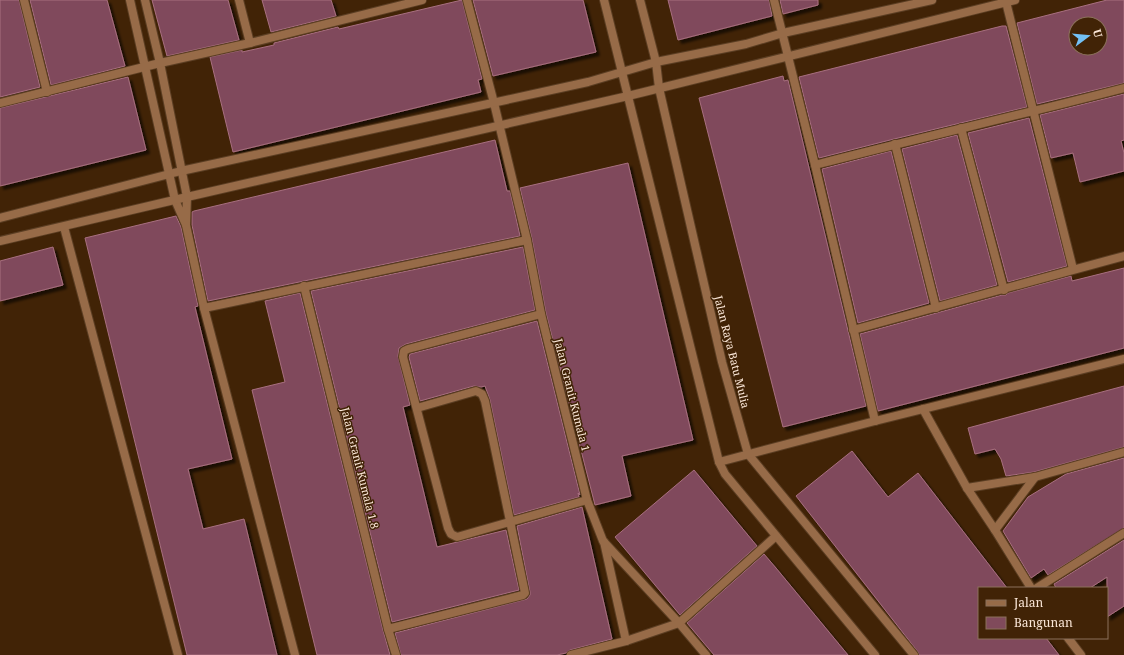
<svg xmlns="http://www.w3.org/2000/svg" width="1124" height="655" font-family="'Noto Serif',serif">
  <defs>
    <filter id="shadow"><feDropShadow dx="3.5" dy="3.5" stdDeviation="1" flood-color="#0009"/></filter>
  </defs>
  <rect width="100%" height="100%" fill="#412306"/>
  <!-- building -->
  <g fill="#804a5b" stroke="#a86f80" fill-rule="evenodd" filter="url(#shadow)">
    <path d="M0,0H19L40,87L0,97Z"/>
    <path d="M30,0H107L125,66L51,85Z"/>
    <path d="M152,0H228L239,40L167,56Z"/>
    <path d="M262,0H331L336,16L271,32Z"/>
    <path d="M462,0L482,79L478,80L481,92L233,152L210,57L242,50V52L274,45V43L338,27L339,29Z"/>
    <path d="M473,0H583L596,52L493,76Z"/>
    <path d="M668,0H769L772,16L678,40Z"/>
    <path d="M780,0H818V5L783,14Z"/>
    <path d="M1107,0H1124V83L1037,104L1017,23ZM1076,24H1100V48H1076Z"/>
    <path d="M1002,26H1006L1027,107L894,139L819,158L799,77Z"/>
    <path d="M783,76L784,81L788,80L866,406L783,427L699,98Z"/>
    <path d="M128,77L146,150L0,186V108Z"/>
    <path d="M1124,94V140L1121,141L1124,153V171L1080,182L1073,153L1051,158L1040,115Z"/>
    <path d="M1029,118L1067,266L1008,282L968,133Z"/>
    <path d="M957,135L997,285L940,301L902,149Z"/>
    <path d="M495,140L507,191H510L520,236L208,301L192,225V212L194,211Z"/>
    <path d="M891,151L929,303L858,323L822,169Z"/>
    <path d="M628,163L693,440L622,456L631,496L595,505L546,313L532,239L520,188Z"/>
    <path d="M176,216L181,227L198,306L195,307L232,459L188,469L203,529L244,519L277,655H187L85,238Z"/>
    <path d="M53,247L63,285L0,301V261Z"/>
    <path d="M523,247L535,310L406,344L399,348L398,356L410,405L403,407L437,547L506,530L519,590L392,622L311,291Z"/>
    <path d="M1124,268V348L878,411L860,334L1002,295H1006L1008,293L1071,276L1072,281Z"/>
    <path d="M300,293L383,630L390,655H317L252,390L285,382L265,301Z"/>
    <path d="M537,321L580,495L578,493L579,497L514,515L490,400L485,386L481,387L474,386L420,401L409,357L410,354Z"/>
    <path d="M1124,386V447L1034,472L1006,476L1001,459L995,449L975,454L968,428Z"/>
    <path d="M852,451L888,497L918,473L1007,588H979V638H1046L1059,655H919L918,652L796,496Z"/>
    <path d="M1124,458V528L1048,575L1044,569L1031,578L1003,531L1028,497L1066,474Z"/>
    <path d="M694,470L757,546L680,615L615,537Z"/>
    <path d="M582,507L612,639L570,650L566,653L557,655H401L395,633L527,599L530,595V592L517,526Z"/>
    <path d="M1124,540V606L1107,617V577L1090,588H1056L1054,584Z"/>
    <path d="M764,554L776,568L848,655H714L687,623Z"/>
  </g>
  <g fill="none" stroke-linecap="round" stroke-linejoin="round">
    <!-- minor casing -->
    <g stroke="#5b3e23" stroke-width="10">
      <g id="minor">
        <path d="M24,0L47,92"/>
        <path d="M130,0L175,200L186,225L187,197L160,63L145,0"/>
        <path d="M239,0L250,43"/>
        <path d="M467,0L494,103L527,240L541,314L587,500L603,541L679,623L706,655"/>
        <path d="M604,0L719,462L725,474L875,655"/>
        <path d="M640,0L656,62L659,88L722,362L748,454L914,655"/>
        <path d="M774,0L815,165L875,421"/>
        <path d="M1006,2L1073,269"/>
        <path d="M0,103L160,63L250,43L422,0"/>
        <path d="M961,128L1004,290"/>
        <path d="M895,144L936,308"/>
        <path d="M815,165C918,138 1021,115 1124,88"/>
        <path d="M0,218L181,171L588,82L656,62L746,44L783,33L932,0"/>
        <path d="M186,225L204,308L295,655"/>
        <path d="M64,227L178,655"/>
        <path d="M0,241L187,197L628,96L1015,0"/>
        <path d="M304,286L388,629L396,655"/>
        <path d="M204,308L527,240"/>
        <path d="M541,314L408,349L404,351L403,357L448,528L451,534L457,537L587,500"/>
        <path d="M853,330L1124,256"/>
        <path d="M923,409L967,488L995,530L1031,588"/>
        <path d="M719,462L875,421L1124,359"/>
        <path d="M967,488L1035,477L1124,452"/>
        <path d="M995,530L1035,477"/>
        <path d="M604,542L626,641"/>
        <path d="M1037,588L1124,533"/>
        <path d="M388,629L523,595L525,593L485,401L482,394L476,391L417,408"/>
        <path d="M1068,638L1081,655"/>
        <path d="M571,655L626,641L679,623L776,536"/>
      </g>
    </g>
    <!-- minor -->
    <use href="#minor" stroke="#976b48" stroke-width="8"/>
  </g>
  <g text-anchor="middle" stroke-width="3" stroke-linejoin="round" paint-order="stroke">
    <!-- street labels -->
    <g font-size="11" fill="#fbe7d8" stroke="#412306">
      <text transform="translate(732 352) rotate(76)" y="4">Jalan Raya Batu Mulia</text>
      <text transform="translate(572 395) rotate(76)" y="4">Jalan Granit Kumala 1</text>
      <text transform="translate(360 468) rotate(76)" y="4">Jalan Granit Kumala 1.8</text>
    </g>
  </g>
  <!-- legend -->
  <rect x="978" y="587" width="130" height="52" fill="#412306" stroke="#8b715a"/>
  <rect x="986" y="600" width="20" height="6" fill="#976b48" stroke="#8b715a"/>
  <text x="1014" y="607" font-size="12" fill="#fbe7d8">Jalan</text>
  <rect x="986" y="617" width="20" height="12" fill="#804a5b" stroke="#8b715a"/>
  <text x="1014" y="627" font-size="12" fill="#fbe7d8">Bangunan</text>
  <!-- north arrow -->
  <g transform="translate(1088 36) rotate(74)"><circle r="19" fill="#412306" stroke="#8b715a"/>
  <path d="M0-3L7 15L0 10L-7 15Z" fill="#73c1f5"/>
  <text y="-6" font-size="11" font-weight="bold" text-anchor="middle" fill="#fbe7d8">U</text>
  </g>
</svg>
